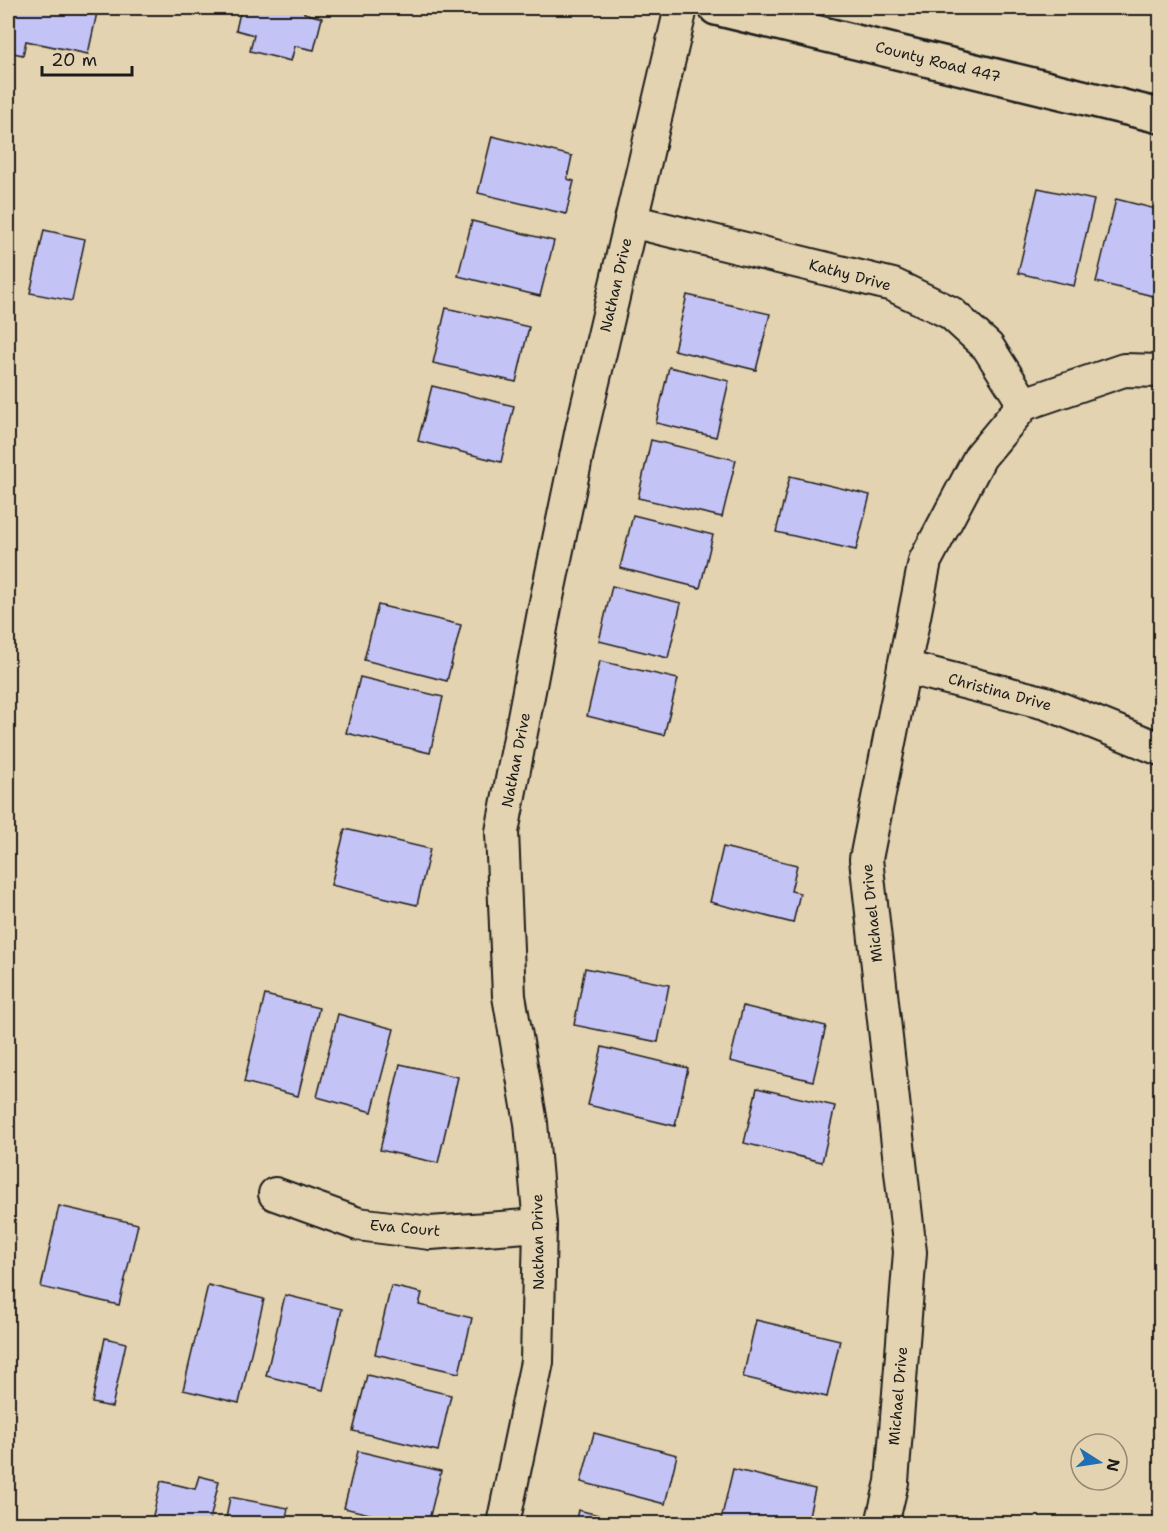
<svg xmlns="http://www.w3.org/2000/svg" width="1168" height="1531" font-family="'Shantell Sans',sans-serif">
  <rect width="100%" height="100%" fill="#e4d3b0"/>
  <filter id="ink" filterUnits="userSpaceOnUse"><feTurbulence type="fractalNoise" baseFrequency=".0167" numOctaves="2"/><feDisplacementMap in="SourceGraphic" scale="12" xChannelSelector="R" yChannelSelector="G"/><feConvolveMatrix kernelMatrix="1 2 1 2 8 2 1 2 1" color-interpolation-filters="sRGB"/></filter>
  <g filter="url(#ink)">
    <!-- building -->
    <g fill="#c4c3f5" stroke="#1c1c1c" stroke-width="1.5">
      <path d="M8,8H98L88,54L26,41L23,55L8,52Z"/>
      <path d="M241,8H305L304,13L322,18L314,50L295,46L291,61L250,51L254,35L236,30Z"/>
      <path d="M492,136L572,156L567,179L574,181L566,214L478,193Z"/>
      <path d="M1038,188L1094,200L1074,286L1018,273Z"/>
      <path d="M1116,199L1160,210V266L1153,296L1096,282Z"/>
      <path d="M472,221L554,241L540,296L458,276Z"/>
      <path d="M44,230L85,239L72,301L30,293Z"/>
      <path d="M687,295L770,314L756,370L674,350Z"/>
      <path d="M446,308L529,327L516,382L433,363Z"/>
      <path d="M669,367L729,381L716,437L656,423Z"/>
      <path d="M432,386L514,406L501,462L418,441Z"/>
      <path d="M651,440L736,460L722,517L638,498Z"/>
      <path d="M790,476L870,495L856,550L776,532Z"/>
      <path d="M633,515L713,535L700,588L620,568Z"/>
      <path d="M612,586L681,603L668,658L599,641Z"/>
      <path d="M378,605L461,625L447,681L364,660Z"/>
      <path d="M600,661L678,679L664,735L587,716Z"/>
      <path d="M360,677L443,697L430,753L346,733Z"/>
      <path d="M345,829L430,849L417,905L331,885Z"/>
      <path d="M723,847L797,865L791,891L800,893L793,923L710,902Z"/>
      <path d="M585,968L669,985L658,1042L574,1025Z"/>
      <path d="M265,995L319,1008L298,1096L244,1082Z"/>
      <path d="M743,1006L826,1026L813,1081L730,1061Z"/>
      <path d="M338,1014L394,1029L372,1112L317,1097Z"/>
      <path d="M602,1047L688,1068L675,1126L588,1105Z"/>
      <path d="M400,1064L458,1077L438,1163L380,1150Z"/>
      <path d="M757,1088L835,1106L822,1162L744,1143Z"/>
      <path d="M59,1206L138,1224L119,1305L41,1287Z"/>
      <path d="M208,1285L264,1299L239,1403L183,1390Z"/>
      <path d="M391,1286L422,1293L419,1305L472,1318L459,1373L375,1354Z"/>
      <path d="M285,1295L342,1309L323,1390L266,1376Z"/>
      <path d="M756,1320L840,1340L827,1397L743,1377Z"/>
      <path d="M105,1338L126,1343L112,1407L92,1403Z"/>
      <path d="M367,1375L451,1395L438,1451L353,1431Z"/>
      <path d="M594,1433L677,1455L665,1504L581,1482Z"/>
      <path d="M358,1451L441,1471L428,1524H411L344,1508Z"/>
      <path d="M733,1469L815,1489L807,1524H720Z"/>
      <path d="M199,1476L219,1481L209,1524H151L161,1481L195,1489Z"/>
      <path d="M230,1497L288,1508L285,1524H225Z"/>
      <path d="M578,1510L635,1524H575Z"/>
    </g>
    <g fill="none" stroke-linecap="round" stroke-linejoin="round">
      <!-- minor casing -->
      <g stroke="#1c1c1c" stroke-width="36">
        <g id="minor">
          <path d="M631,221L893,285L951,313L988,347L1024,404"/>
          <path d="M904,667L1046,703L1160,749"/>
          <path d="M275,1194L358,1224L430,1233L540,1225"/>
          <path d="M503,1524L537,1362L540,1225L531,1123L509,996L502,832L545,607L582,429L681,8"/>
          <path d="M882,1524L892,1482L910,1252L866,859L925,561L980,457L1024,404L1124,370L1160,371"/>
        </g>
      </g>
      <!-- tertiary casing -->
      <g stroke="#1c1c1c" stroke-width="38">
        <path id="tertiary" d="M716,8L1160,116"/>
      </g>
      <!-- minor -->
      <use href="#minor" stroke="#e4d3b0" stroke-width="32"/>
      <!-- tertiary -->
      <use href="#tertiary" stroke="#e4d3b0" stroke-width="33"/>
    </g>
  </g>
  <g text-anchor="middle" stroke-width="4.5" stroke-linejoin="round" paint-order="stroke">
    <!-- street labels -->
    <g font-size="15" fill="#1c1c1c" stroke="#e4d3b0">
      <text transform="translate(938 62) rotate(14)" y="5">County Road 447</text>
      <text transform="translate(850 275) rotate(15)" y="5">Kathy Drive</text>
      <text transform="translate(616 285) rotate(-77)" y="5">Nathan Drive</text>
      <text transform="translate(1000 692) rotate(15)" y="5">Christina Drive</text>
      <text transform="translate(516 760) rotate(-79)" y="5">Nathan Drive</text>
      <text transform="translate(872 913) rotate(-96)" y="5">Michael Drive</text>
      <text transform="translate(405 1228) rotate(5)" y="5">Eva Court</text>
      <text transform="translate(538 1242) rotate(-91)" y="5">Nathan Drive</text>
      <text transform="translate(898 1396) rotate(-85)" y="5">Michael Drive</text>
    </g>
  </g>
  <!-- margin -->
  <rect width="1168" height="1531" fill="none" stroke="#e4d3b0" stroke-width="30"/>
  <rect x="15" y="15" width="1138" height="1501" fill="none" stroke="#1c1c1c" stroke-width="2" filter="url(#ink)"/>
  <!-- north arrow -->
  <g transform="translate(1099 1462) rotate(102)"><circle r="28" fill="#e4d3b0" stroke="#948a75" stroke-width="1.5"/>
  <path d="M0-4.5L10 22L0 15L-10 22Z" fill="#1f6fb2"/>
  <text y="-9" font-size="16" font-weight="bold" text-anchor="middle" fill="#1c1c1c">N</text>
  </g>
  <!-- scale -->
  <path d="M42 66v9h90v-9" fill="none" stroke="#1c1c1c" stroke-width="3"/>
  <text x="51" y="66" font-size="18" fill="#1c1c1c" stroke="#e4d3b0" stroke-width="4.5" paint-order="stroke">20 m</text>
</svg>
